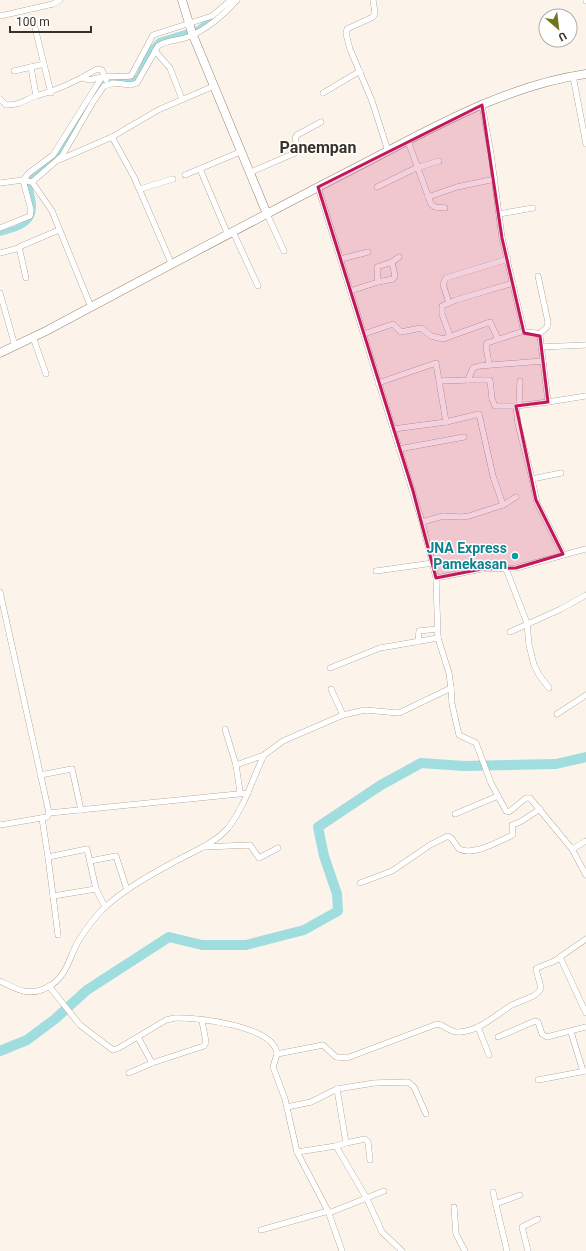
<svg xmlns="http://www.w3.org/2000/svg" width="586" height="1251" font-family="Roboto,sans-serif">
  <rect width="100%" height="100%" fill="#fcf3eb"/>
  <g fill="none" stroke-linecap="round" stroke-linejoin="round">
    <!-- canal -->
    <path stroke="#9fdddf" stroke-width="5.5" d="M0,233C22,228 38,222 32,197C31,190 28,185 29,178L54,159L99,86C111,74 123,84 138,77L149,52L159,41L198,29L219,13"/>
    <!-- river -->
    <path stroke="#9fdddf" stroke-width="10" d="M0,1051L27,1040L55,1019L87,990L169,937L202,945H246L304,930L338,911L337,894L324,856L318,827L381,785L421,763L464,766L556,764L586,757"/>
    <!-- street casing -->
    <g stroke="#988571" stroke-width="6">
      <g id="street">
        <path d="M373,0L375,13L373,17L347,29L346,34L350,49L372,101L388,151"/>
        <path d="M586,0V1"/>
        <path d="M0,16L53,4L60,0"/>
        <path d="M35,28L51,93"/>
        <path d="M155,51L170,68L182,99"/>
        <path d="M31,67L36,96"/>
        <path d="M14,71L44,64"/>
        <path d="M573,76L586,144"/>
        <path d="M83,78L90,80L102,77"/>
        <path d="M323,93L360,71"/>
        <path d="M0,99L6,105C22,105 23,100 36,96C59,90 77,81 97,69L102,70L106,80"/>
        <path d="M482,105L491,154L502,238L524,332L536,333L540,336L548,402L516,406L518,424L532,479L561,473"/>
        <path d="M112,137L158,110L214,86"/>
        <path d="M408,141L431,204L435,207L445,208"/>
        <path d="M59,160L112,137L134,177L172,265"/>
        <path d="M200,169L228,235"/>
        <path d="M249,173L295,153L298,149L295,138L297,135L321,122"/>
        <path d="M185,175L240,152"/>
        <path d="M32,182L52,211L91,307"/>
        <path d="M0,183L23,180L32,182L62,156L93,102L104,86L114,83L131,85L137,83L158,46C166,40 178,41 188,37C206,30 225,14 237,0"/>
        <path d="M377,187L416,168L439,161"/>
        <path d="M140,189L173,179"/>
        <path d="M428,197L457,187L495,179"/>
        <path d="M267,214L284,251"/>
        <path d="M499,214L533,208"/>
        <path d="M0,228L30,216L31,210L23,180L29,173L53,155L102,77L131,76L153,35L212,16L231,0"/>
        <path d="M233,232L258,286"/>
        <path d="M0,253L19,248"/>
        <path d="M341,259L368,252"/>
        <path d="M538,276L548,322L547,327L539,334"/>
        <path d="M26,278L19,247L59,230"/>
        <path d="M378,282L377,267L392,262L399,257"/>
        <path d="M350,291L378,282L393,279L395,276L392,262"/>
        <path d="M0,293L15,346"/>
        <path d="M449,303L443,284L446,278L508,259"/>
        <path d="M364,334L393,324L401,332L421,328L431,336L443,339L490,322L498,339"/>
        <path d="M450,336L442,314V306L456,300L513,283"/>
        <path d="M33,337L46,374"/>
        <path d="M541,347L586,345"/>
        <path d="M489,364L486,346L487,343L524,331"/>
        <path d="M468,380H490L492,399L495,406H516"/>
        <path d="M440,381L468,380L473,368L479,366L543,361"/>
        <path d="M378,383L436,363L446,422"/>
        <path d="M548,402L586,396"/>
        <path d="M519,405L520,381"/>
        <path d="M393,429L446,422L479,414L493,476L503,505"/>
        <path d="M399,449L464,437"/>
        <path d="M532,479L537,503L563,554"/>
        <path d="M422,522L443,516L461,517L469,516L503,505L516,497"/>
        <path d="M506,569L527,623L529,645L534,665L539,675L549,688"/>
        <path d="M376,571L433,563"/>
        <path d="M436,578L482,569L516,568L586,549"/>
        <path d="M0,592L49,813L47,817L0,825"/>
        <path d="M510,632L561,609L586,595"/>
        <path d="M418,642L419,631L437,629"/>
        <path d="M330,668L380,648L438,638"/>
        <path d="M451,688L452,704L459,735L476,743L491,783L506,811L509,812L526,798H530L572,849L586,875"/>
        <path d="M331,689L343,715"/>
        <path d="M557,714L586,695"/>
        <path d="M225,729L236,765L240,792"/>
        <path d="M236,765L264,755L283,741L343,715L365,710L399,713L451,688L449,673L438,638L436,578L422,522L318,187"/>
        <path d="M40,775L72,769L81,810"/>
        <path d="M49,813L248,793"/>
        <path d="M455,814L498,796"/>
        <path d="M42,818L48,857L58,935"/>
        <path d="M204,847L250,845L259,858L278,848"/>
        <path d="M572,849L586,841"/>
        <path d="M48,857L87,849L96,889L105,907"/>
        <path d="M90,861L116,856L127,890"/>
        <path d="M360,883L392,871L430,845L448,836L452,839L459,849C474,856 497,842 511,836L513,834L512,825L520,822L540,809"/>
        <path d="M53,896L96,889"/>
        <path d="M586,939L560,957L586,1013"/>
        <path d="M0,981C18,990 29,997 48,987C67,977 69,957 79,940C86,929 94,918 103,909C123,890 150,875 174,862C192,852 214,844 228,828C245,806 252,780 264,755"/>
        <path d="M49,986L80,1025L113,1050L119,1048L166,1020L175,1018C196,1017 275,1026 277,1054L273,1067L285,1099L297,1152L328,1211L342,1251"/>
        <path d="M478,1027L489,1055"/>
        <path d="M571,1032L583,1071"/>
        <path d="M138,1037L152,1063"/>
        <path d="M498,1037L535,1021L538,1022L542,1034L547,1037L586,1027"/>
        <path d="M277,1054L323,1045L336,1057L347,1058L437,1024C446,1025 449,1033 460,1032C481,1030 494,1016 512,1005C521,1000 537,998 541,988L536,969C543,964 555,963 560,957"/>
        <path d="M129,1073L152,1063L204,1046L206,1042L202,1021"/>
        <path d="M538,1080L586,1071"/>
        <path d="M337,1089L346,1143L336,1146L367,1199L382,1232L402,1251"/>
        <path d="M287,1107L311,1102L337,1089L374,1083L408,1082L414,1087L426,1114"/>
        <path d="M346,1143L365,1139L368,1142L370,1160"/>
        <path d="M297,1152L336,1146"/>
        <path d="M493,1192L507,1251"/>
        <path d="M495,1204L520,1195"/>
        <path d="M454,1207L456,1234L465,1251"/>
        <path d="M329,1213L384,1191"/>
        <path d="M261,1230L328,1211"/>
        <path d="M528,1251L522,1227L538,1219"/>
      </g>
    </g>
    <!-- secondary casing -->
    <g stroke="#988571" stroke-width="9">
      <g id="secondary">
        <path d="M182,0L192,33L267,214"/>
        <path d="M0,353L46,331C149,276 252,221 355,168C429,130 503,86 586,74"/>
      </g>
    </g>
    <!-- street -->
    <use href="#street" stroke="#fff" stroke-width="5.5"/>
    <!-- secondary -->
    <use href="#secondary" stroke="#fff" stroke-width="8"/>
  </g>
  <!-- marked area -->
  <path fill="#c2185b" fill-opacity="0.2" stroke="#c2185b" stroke-width="3" stroke-linejoin="round" d="M482,105L502,238L524,333L540,336L548,402L516,406L536,500L563,554L516,568L482,569L436,578L413,491L318,187Z"/>
  <!-- markers -->
  <circle fill="#0f9aa8" stroke="#fff" stroke-width="1.5" cx="515" cy="556" r="4"/>
  <g text-anchor="middle" stroke-width="3" stroke-linejoin="round" paint-order="stroke">
    <!-- culture labels -->
    <g font-size="14" font-weight="bold" fill="#0d838f" stroke="#fff" text-anchor="end">
      <text x="507" y="553">JNA Express<tspan x="507" dy="16">Pamekasan</tspan></text>
    </g>
    <!-- quarter labels -->
    <g font-size="16" font-weight="bold" fill="#3a3229" stroke="#fff">
      <text x="318" y="153">Panempan</text>
    </g>
  </g>
  <!-- north arrow -->
  <g transform="translate(558 28) rotate(152)"><circle r="19" fill="#ffffff" stroke="#b0ada9"/>
  <path d="M0-3L7 15L0 10L-7 15Z" fill="#70741c"/>
  <text y="-6" font-size="11" font-weight="bold" text-anchor="middle" fill="#3a3229">U</text>
  </g>
  <!-- scale -->
  <path d="M10 26v6h81v-6" fill="none" stroke="#3a3229" stroke-width="2"/>
  <text x="16" y="26" font-size="12" fill="#3a3229" stroke="#ffffff" stroke-width="3" paint-order="stroke">100 m</text>
</svg>
